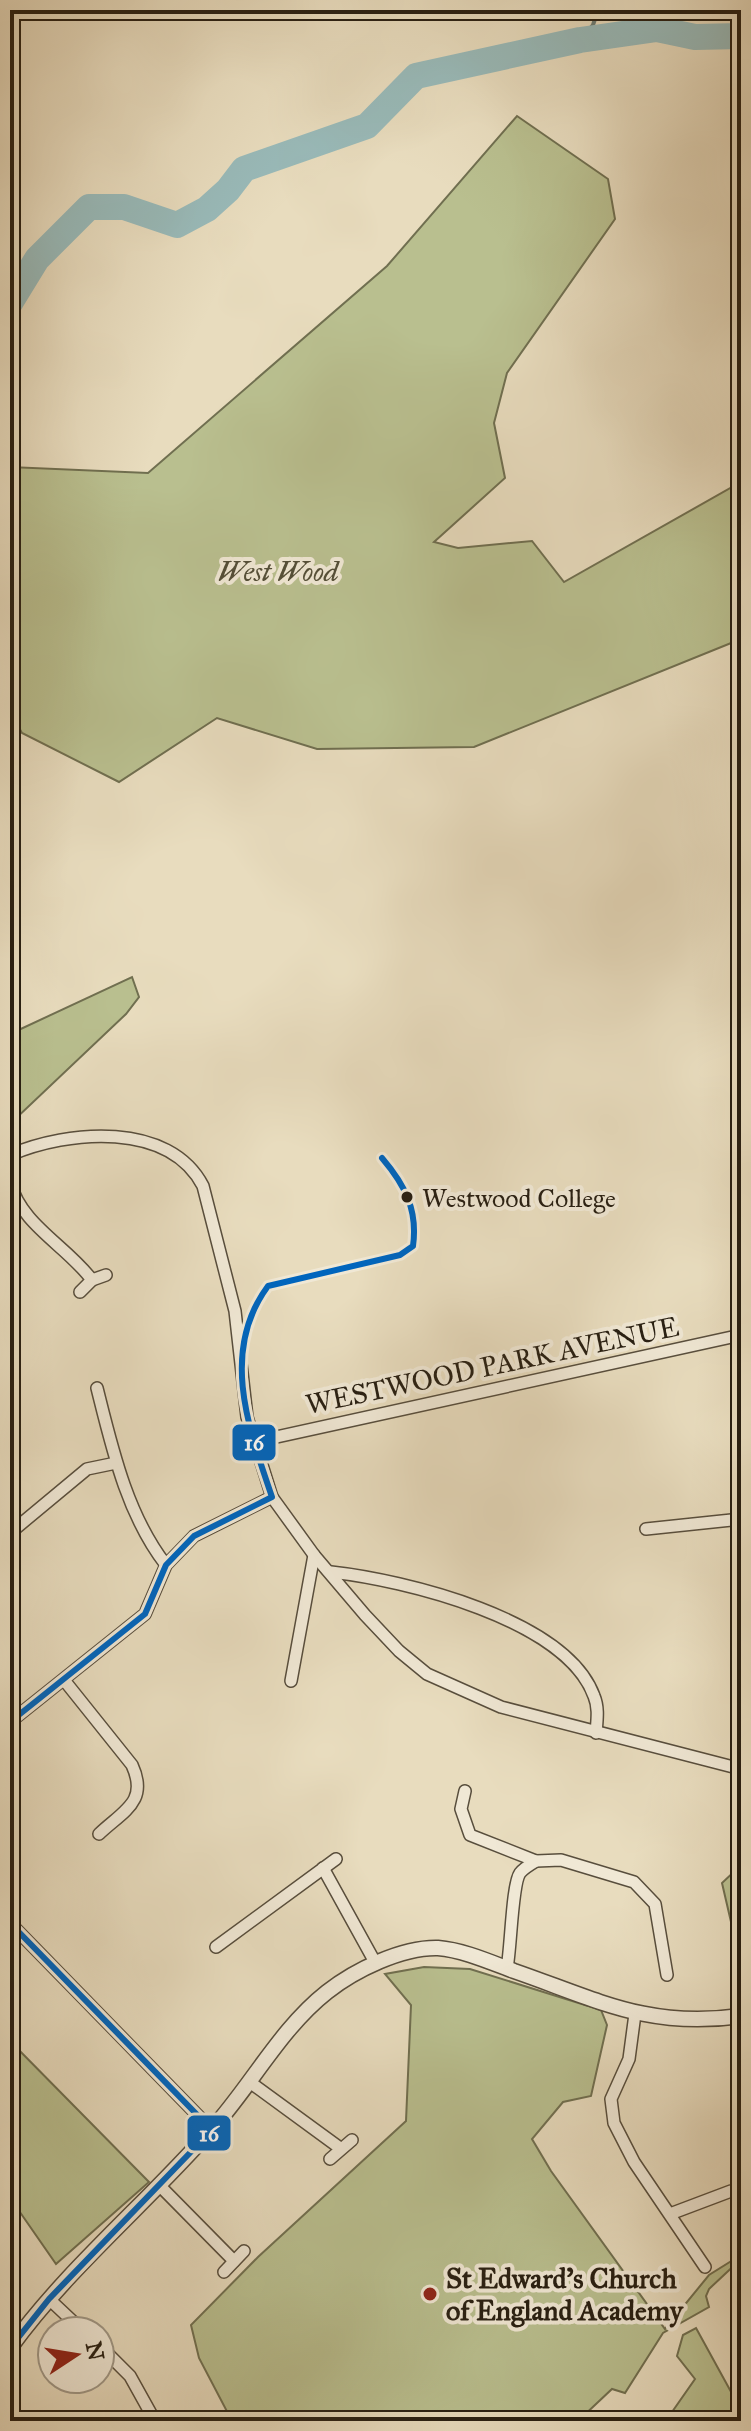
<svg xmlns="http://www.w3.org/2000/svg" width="751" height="2431" font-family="'IM FELL Great Primer',serif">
  <rect width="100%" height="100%" fill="#e8dcbe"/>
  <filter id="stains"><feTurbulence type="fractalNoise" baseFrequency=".0025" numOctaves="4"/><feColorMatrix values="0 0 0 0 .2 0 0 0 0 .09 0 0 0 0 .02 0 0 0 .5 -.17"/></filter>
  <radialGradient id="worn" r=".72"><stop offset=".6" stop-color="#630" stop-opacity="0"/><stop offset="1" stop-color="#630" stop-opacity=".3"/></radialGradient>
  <!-- green -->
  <g fill="#b9bf8f" stroke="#706f50" stroke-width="2">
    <path d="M517,116L608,179L615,219L507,373L494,423L505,478L434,542L458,548L532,541L564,582L741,482V639L474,747L317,749L217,718L119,782L22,733L10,712V467L148,473L387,266Z"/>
    <path d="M132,977L139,997L126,1014L10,1124V1034Z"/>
    <path d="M741,1865V1965L722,1883Z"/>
    <path d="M424,1967L470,1969L601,2010L607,2025L591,2096L563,2102L532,2139L551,2171L665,2329L709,2275L741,2255V2259L709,2289L706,2296L709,2307L663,2333L625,2393L612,2389L578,2421H232L199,2358L191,2325L258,2257L406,2121L411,2005L385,1974Z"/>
    <path d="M10,2041L149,2182L56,2264L15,2205L10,2208Z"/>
    <path d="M696,2328L741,2410V2421H693L672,2412L695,2379L677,2356L683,2335Z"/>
  </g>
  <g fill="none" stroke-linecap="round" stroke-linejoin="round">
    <!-- stream -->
    <path stroke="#6c7c76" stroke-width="4" d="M580,40L593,25L598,10"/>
    <!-- river -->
    <path stroke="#99bab9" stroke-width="26" d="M10,303L37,259L89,207H124L177,225L207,209L228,190L244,169L367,126L416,76L580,40L657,29L695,37L741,36"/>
    <!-- minor casing -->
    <g stroke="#584e3d" stroke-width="14">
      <g id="minor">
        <path d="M10,1155C68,1130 169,1121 203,1186L235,1311L247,1417L272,1497L314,1555L365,1615L399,1651L427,1674L501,1707L741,1769"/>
        <path d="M10,1182C21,1225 67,1246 92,1280"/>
        <path d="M80,1292L92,1280L106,1275"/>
        <path d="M97,1388C112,1448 127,1515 166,1565"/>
        <path d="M254,1442L741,1335"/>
        <path d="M646,1529L741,1519"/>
        <path d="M10,1533L87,1469L116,1463"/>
        <path d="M331,1572C404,1580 566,1619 594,1696C599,1708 597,1720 596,1733"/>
        <path d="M64,1680L132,1765C149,1802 123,1811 99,1834"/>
        <path d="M291,1681L314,1555"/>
        <path d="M10,1722L145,1614L166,1565L194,1536L272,1497"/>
        <path d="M465,1791L461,1809L470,1835L536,1861L561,1860L634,1882L655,1904L667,1975"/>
        <path d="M323,1868L376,1964"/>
        <path d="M10,1923L212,2130"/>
        <path d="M216,1947L336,1859"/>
        <path d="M507,1968C511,1948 512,1884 520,1873C523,1869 531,1864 536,1861"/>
        <path d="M635,2014L629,2059L611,2099L614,2123L634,2162L705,2267"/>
        <path d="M251,2083L340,2148"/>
        <path d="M330,2159L352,2140"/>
        <path d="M161,2187L234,2261"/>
        <path d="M670,2214L731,2191"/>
        <path d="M224,2272L244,2251"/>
        <path d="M49,2299L83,2331"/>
        <path d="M100,2346L130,2376L155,2421"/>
      </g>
    </g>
    <!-- tertiary casing -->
    <g stroke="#584e3d" stroke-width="17">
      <path id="tertiary" d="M10,2348C68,2268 146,2204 211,2130C251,2086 280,2029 327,1992C355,1970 402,1947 438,1948C463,1950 490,1962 514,1971C598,2000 648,2029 741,2016"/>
    </g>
    <!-- minor -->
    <use href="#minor" stroke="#f0e8d5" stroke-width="11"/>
    <!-- tertiary -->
    <use href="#tertiary" stroke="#f0e8d5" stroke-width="14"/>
    <!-- bus-1 casing -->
    <g stroke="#f0e8d5" stroke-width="12">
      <g id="bus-1">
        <path d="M10,1722L145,1614L166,1565L194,1536L272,1497C248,1427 220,1351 268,1286L400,1255L413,1246C418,1210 405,1185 382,1158"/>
        <path d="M10,1923L212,2130L49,2299L10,2348"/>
      </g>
    </g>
    <!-- bus-1 -->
    <use href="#bus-1" stroke="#0065bd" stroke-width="6"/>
  </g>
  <!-- markers -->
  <circle fill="#281f12" stroke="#f0e8d5" stroke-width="3" cx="407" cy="1197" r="7"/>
  <circle fill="#8f2418" stroke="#f0e8d5" stroke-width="3" cx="430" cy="2294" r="8"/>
  <g text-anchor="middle" stroke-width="8" stroke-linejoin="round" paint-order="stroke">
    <!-- bus labels -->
    <g font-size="26" fill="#281f12" stroke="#f0e8d5" text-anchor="start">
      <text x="422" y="1207">Westwood College</text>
    </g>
    <!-- park labels -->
    <g font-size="28" font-style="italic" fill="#544f38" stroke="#f0e8d5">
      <text x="278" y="581">West Wood</text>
    </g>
    <!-- street labels -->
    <g font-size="28" fill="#281f12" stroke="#f0e8d5">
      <text transform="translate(492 1365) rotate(-12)" y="10">WESTWOOD PARK AVENUE</text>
    </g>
    <!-- poi labels -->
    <g font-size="28" font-weight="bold" fill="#281f12" stroke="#f0e8d5" text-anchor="start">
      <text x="446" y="2288">St Edward's Church<tspan x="446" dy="32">of England Academy</tspan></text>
    </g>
  </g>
  <g stroke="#f0e8d5" stroke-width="3">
    <rect x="231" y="1423" width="46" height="39" rx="8" fill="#0065bd"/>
    <rect x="186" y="2114" width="46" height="38" rx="8" fill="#0065bd"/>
  </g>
  <g font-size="22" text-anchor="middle" font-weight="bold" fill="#fff">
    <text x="254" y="1450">16</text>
    <text x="209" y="2141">16</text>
  </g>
  <!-- margin -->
  <rect width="751" height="2431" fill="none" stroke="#e8dcbe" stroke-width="40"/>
  <rect x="12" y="12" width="727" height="2407" fill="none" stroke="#281f12" stroke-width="4"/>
  <rect x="20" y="20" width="711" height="2391" fill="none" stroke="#281f12" stroke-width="2"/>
  <!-- north arrow -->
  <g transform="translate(76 2355) rotate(78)"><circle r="38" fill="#f0e8d5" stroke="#a09887" stroke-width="2"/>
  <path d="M0-6L14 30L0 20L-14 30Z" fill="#8f2418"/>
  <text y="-12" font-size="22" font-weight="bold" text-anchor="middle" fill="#281f12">N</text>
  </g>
  <rect width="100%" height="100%" filter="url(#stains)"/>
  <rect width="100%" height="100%" fill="url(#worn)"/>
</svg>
